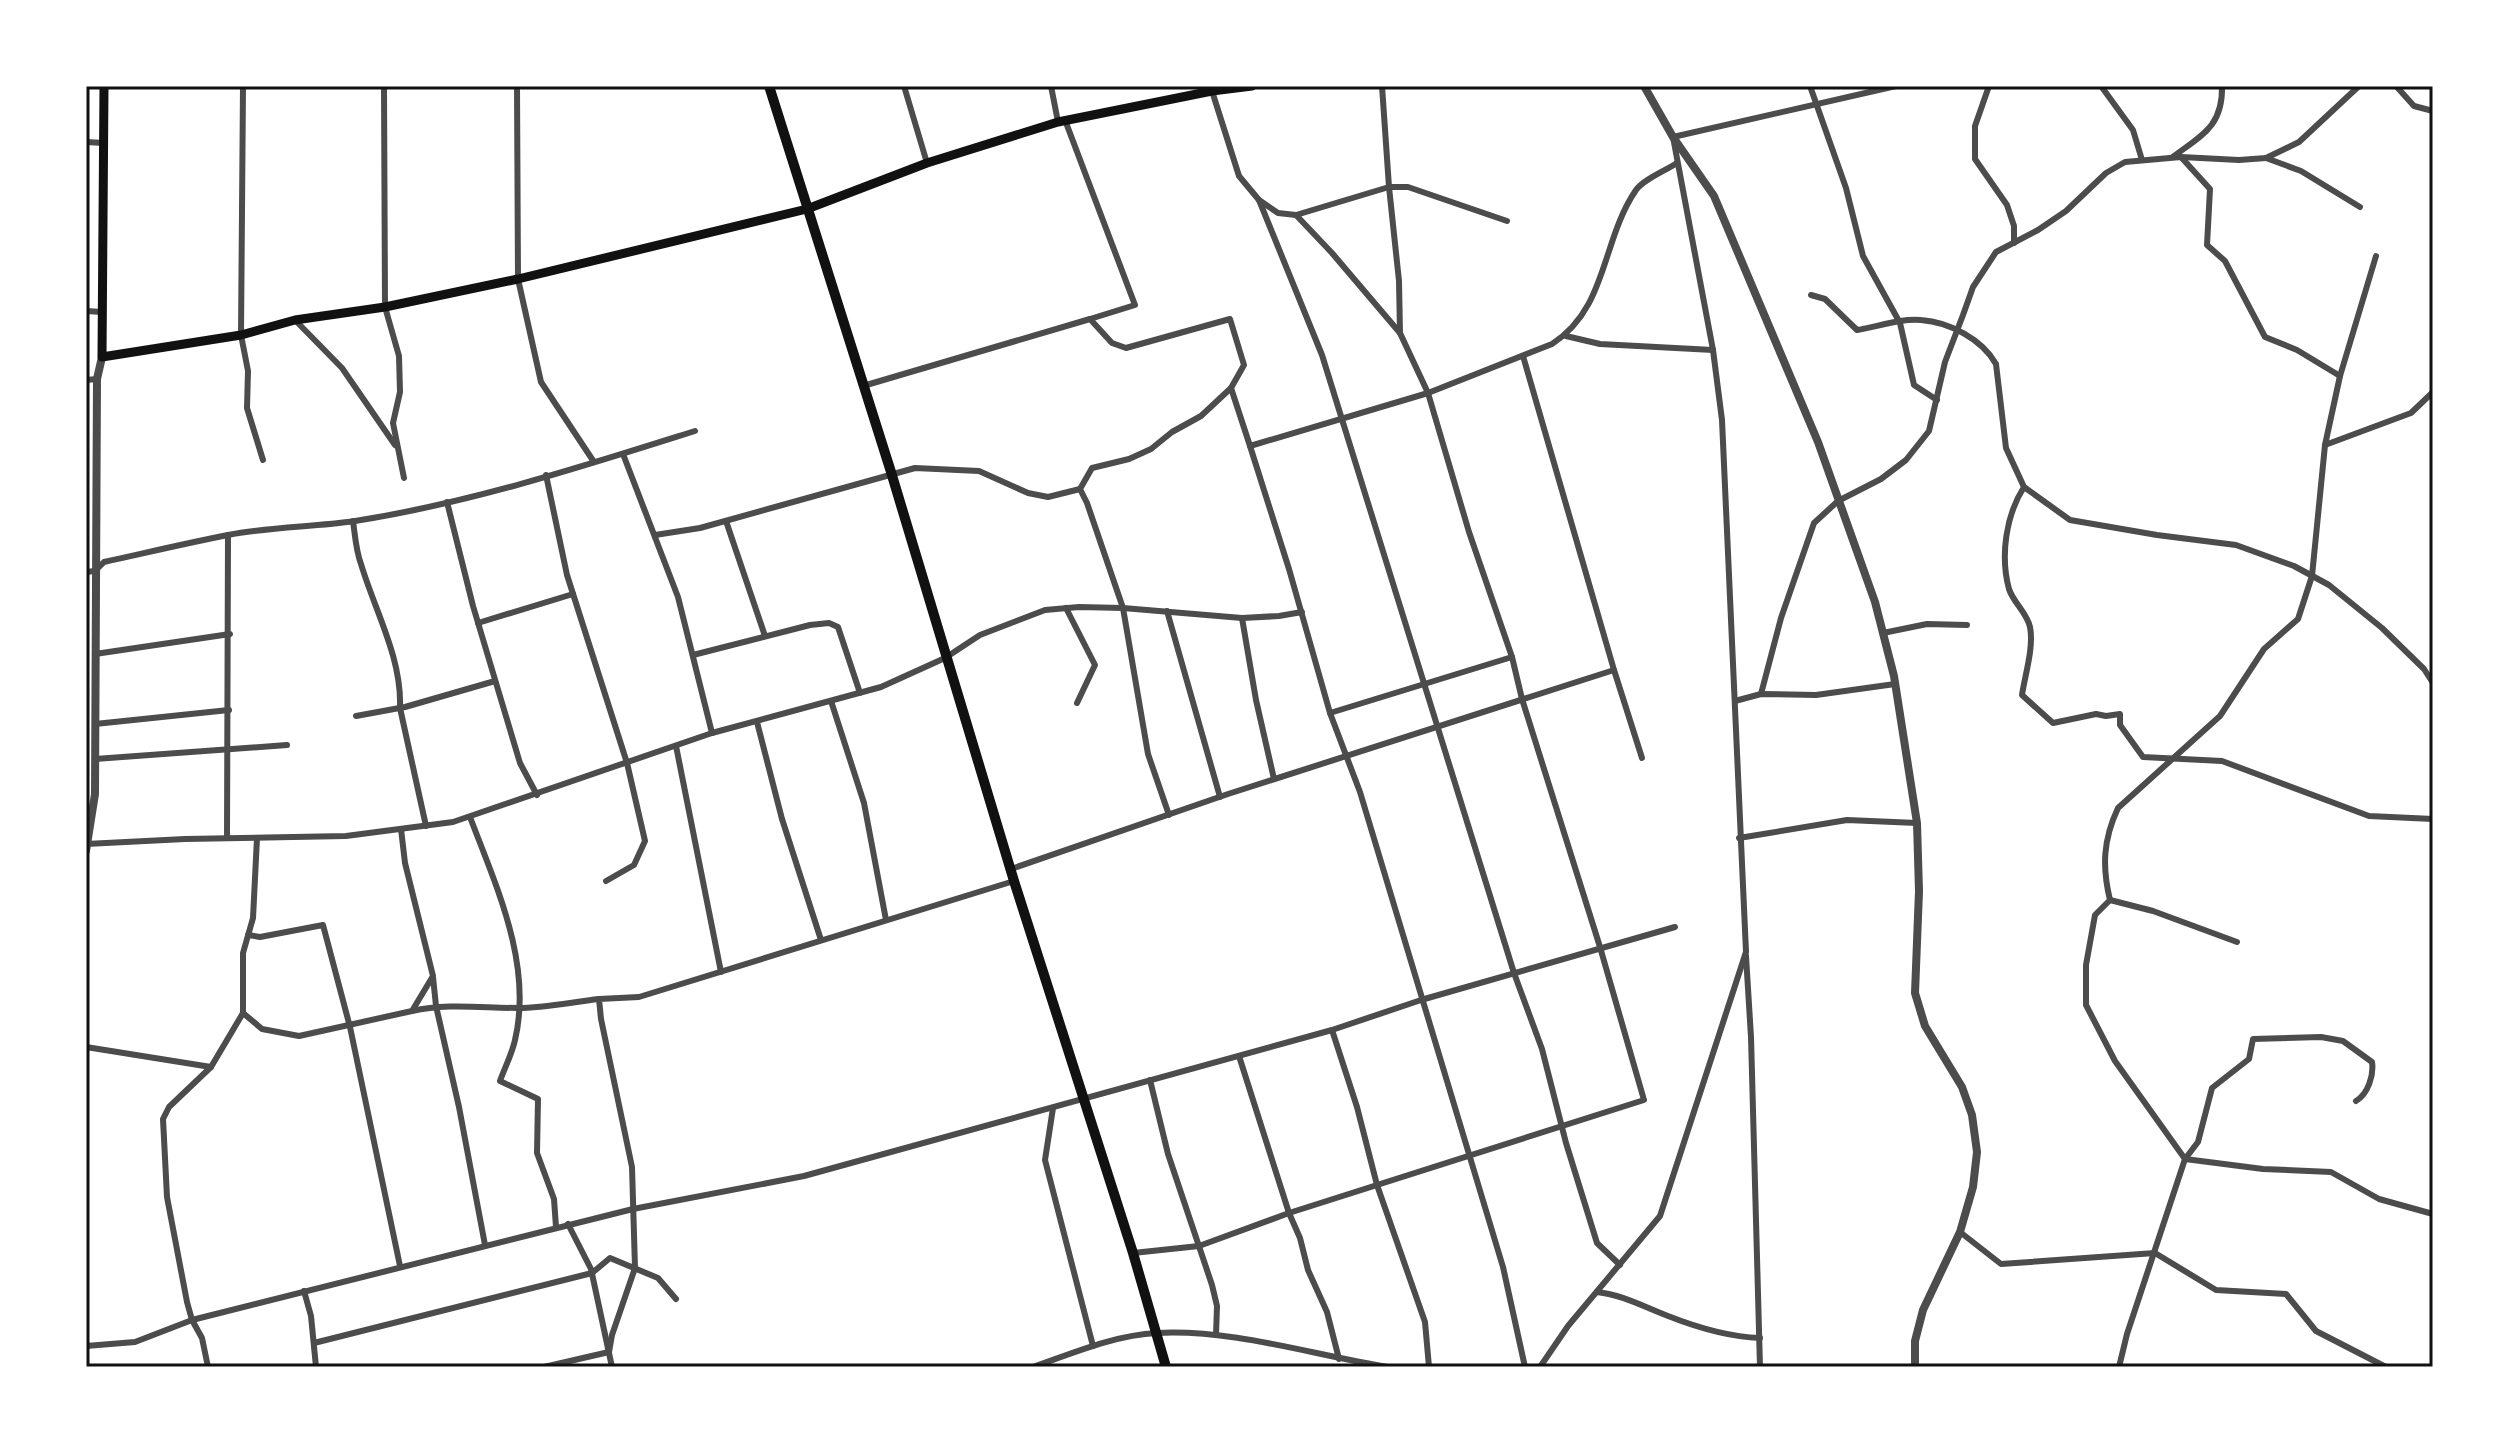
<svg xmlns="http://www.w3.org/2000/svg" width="2519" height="1453" font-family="'Fira Sans',sans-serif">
  <rect width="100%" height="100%" fill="#fff"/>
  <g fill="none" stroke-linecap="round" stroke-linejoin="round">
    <!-- minor -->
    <g stroke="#4c4c4c" stroke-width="6">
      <path d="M243,86L241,335L248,371L247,408L263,460"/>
      <path d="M384,86L385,307L399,356L400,392L393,423L404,478"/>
      <path d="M517,86L518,279L541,382L594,462"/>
      <path d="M904,86L927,163"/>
      <path d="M1051,86L1058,122"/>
      <path d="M1382,86L1389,187L1399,281L1400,333"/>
      <path d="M1810,86L1846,188L1863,256L1900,323L1914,385L1937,400"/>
      <path d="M1989,86L1975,126V159L2007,205L2014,226V243"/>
      <path d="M2101,86L2133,130L2142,160"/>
      <path d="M2396,86L2414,106L2433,111"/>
      <path d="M1214,90L1212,91L1239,176L1259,200L1322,355L1514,973L1542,1049L1566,1143L1597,1243L1620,1265"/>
      <path d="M1065,120L1135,305L1090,319"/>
      <path d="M86,142L104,143"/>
      <path d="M2174,156C2202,135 2223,126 2222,86"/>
      <path d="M2181,157L2210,189L2207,245L2225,261L2265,337L2297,350L2340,376"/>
      <path d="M2266,158L2301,171L2360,207"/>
      <path d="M1296,215L1389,187H1408L1507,221"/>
      <path d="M1811,295L1825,299L1857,330C1877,327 1901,318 1921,320C1949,322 1982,339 1996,364L2006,448L2024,487L2070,520L2157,535L2236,545L2294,566L2329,585L2382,628L2424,669L2433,683"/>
      <path d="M86,311L102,312"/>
      <path d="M295,320L342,368L395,445"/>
      <path d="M1566,336L1600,344L1713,350"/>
      <path d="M1523,356L1614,670"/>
      <path d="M86,380L97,379"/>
      <path d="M863,386L1090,319L1112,343L1126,348L1230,319L1244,365L1231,388L1250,446"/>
      <path d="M2325,445L2411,413L2433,392"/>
      <path d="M623,454L678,597L712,733"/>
      <path d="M546,475L567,575L627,763L645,841L634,865L606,881"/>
      <path d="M2024,487C2006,515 2000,556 2009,589C2013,602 2027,613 2030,627C2034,647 2025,675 2022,695L2053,723L2096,714L2106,716L2120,714V725L2143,757L2222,761L2369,816L2433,819"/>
      <path d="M447,502L473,606L520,763L537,795"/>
      <path d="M353,521C355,535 356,551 361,564C375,611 402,658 400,708L426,826"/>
      <path d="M726,521L765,636"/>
      <path d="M655,535L700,528L915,468L979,471L1028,493L1048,497L1080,489"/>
      <path d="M86,572L95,571L104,562C145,553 187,543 228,535C270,527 313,527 355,521C470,503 584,466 695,431"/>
      <path d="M1066,608L1095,665L1077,703"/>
      <path d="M1167,611L1220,797"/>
      <path d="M1242,618L1256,700L1274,779"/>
      <path d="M478,623L573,594"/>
      <path d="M1883,633L1927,624L1967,625"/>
      <path d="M95,654L230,634"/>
      <path d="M693,655L810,625L829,623L838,627L860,693"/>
      <path d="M1761,694L1781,618L1814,523L1838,501L1881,479L1906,460L1929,431L1945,362L1963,315L1973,287L1996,252L2038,230L2066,211L2106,173L2125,162L2181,157L2239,160L2266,158L2299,142L2359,86"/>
      <path d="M831,701L864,803L886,920"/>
      <path d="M1735,701L1761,694L1816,695L1895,684"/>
      <path d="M1330,713L1512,657"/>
      <path d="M356,716L405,707L495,681"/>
      <path d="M757,722L782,819L821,940"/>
      <path d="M95,724L229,710"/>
      <path d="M676,746L721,972"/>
      <path d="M95,759L287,745"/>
      <path d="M1169,815L1148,754L1123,608L1087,503L1080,489L1092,468L1129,459L1151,449L1172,432L1201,416L1231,388"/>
      <path d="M470,817C496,886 533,964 515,1040C512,1054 505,1067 500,1081L538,1099L537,1153L554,1199L556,1227"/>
      <path d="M227,838L228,535"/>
      <path d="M257,838L253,918L243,953V1013L262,1029L299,1036L412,1011L433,976L405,863L401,829"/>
      <path d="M1739,838L1847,820L1917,823"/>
      <path d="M86,844L185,839L346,836L453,822L712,733L881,687L945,658L980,635L1045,610L1079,607L1123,608L1242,618L1279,616L1302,612"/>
      <path d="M1011,869L1228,794L1614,670L1642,758"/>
      <path d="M2110,900L2153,911L2237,942"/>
      <path d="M248,935L260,937L323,925L350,1027L400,1266"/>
      <path d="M1746,956L1751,1037L1760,1367"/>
      <path d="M433,977L436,1006L459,1107L485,1245"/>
      <path d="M412,1011C447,1003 482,1008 518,1008C544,1008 572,1002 599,999"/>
      <path d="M1332,1030L1357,1107L1377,1185L1425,1322L1429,1367"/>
      <path d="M86,1047L211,1067"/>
      <path d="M1239,1056L1289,1213L1300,1238L1308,1270L1327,1312L1339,1359"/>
      <path d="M1150,1080L1168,1154L1212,1285L1217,1306L1216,1335"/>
      <path d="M1053,1108L1045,1160L1093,1346"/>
      <path d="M2185,1159L2198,1142L2212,1088L2249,1059L2253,1039L2321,1037L2343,1041L2372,1062C2374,1075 2368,1094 2356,1101"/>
      <path d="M2185,1159L2263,1169L2331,1172L2379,1199L2433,1214"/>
      <path d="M568,1224L591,1269L612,1367"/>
      <path d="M1960,1232L2001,1264L2155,1253L2216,1290L2286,1294L2316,1331L2386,1367"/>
      <path d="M1133,1253L1199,1246L1289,1213L1644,1100L1600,947L1522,699L1512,657L1469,532L1428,393L1400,333L1332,253L1296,215L1278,213L1259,200"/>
      <path d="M304,1291L311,1316L316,1367"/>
      <path d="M1597,1292C1623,1295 1644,1307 1668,1316C1696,1327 1730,1337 1760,1338"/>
      <path d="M314,1343L592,1273L610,1258L658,1278L676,1299"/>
      <path d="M86,1346L135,1342L192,1320L633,1209L804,1176L1332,1030L1421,1000L1675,927"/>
      <path d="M208,1367L202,1338L192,1320L187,1302L167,1197L163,1119L169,1107L211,1067L243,1013"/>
      <path d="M544,1367L609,1352L612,1335L635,1268L632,1167L601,1019L599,999L639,997L1014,881"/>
      <path d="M1033,1367C1073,1353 1115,1335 1157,1333C1233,1329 1313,1355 1388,1367"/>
      <path d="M1525,1367L1503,1267L1360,792L1330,713L1289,569L1250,446L1428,393L1552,344C1608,308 1601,241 1636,190C1644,179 1665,171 1677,163"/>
      <path d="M1540,1367L1568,1326L1660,1216L1746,952L1722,420L1713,350L1673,137L1896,86"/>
      <path d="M2119,1367L2127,1334L2185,1159L2115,1061L2086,1005V965L2095,915L2110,900C2102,867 2103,840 2118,808L2220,716L2264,649L2298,619L2312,576L2325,445L2340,376L2376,256"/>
    </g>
    <!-- tertiary -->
    <g stroke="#4c4c4c" stroke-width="8">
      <path d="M1644,86L1673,137L1714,196L1818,442L1875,602L1894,676L1917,823L1919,891L1915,993L1925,1026L1962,1087L1972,1115L1977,1152L1973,1187L1960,1232L1923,1310L1915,1341V1367"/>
      <path d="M86,851L95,794L97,379L102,357"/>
    </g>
    <!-- secondary -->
    <path stroke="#111" stroke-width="9" d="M104,86L102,357L241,335L295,320L385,307L518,279L807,209L927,163L1058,122L1212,91L1252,86"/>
    <!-- primary -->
    <path stroke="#111" stroke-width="10" d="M769,86L891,472L1014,881L1133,1253L1166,1367"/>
  </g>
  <!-- border -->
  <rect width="2519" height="1453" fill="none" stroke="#ffffff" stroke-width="176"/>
  <rect x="88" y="88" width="2343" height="1277" fill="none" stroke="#111" stroke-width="3"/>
</svg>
